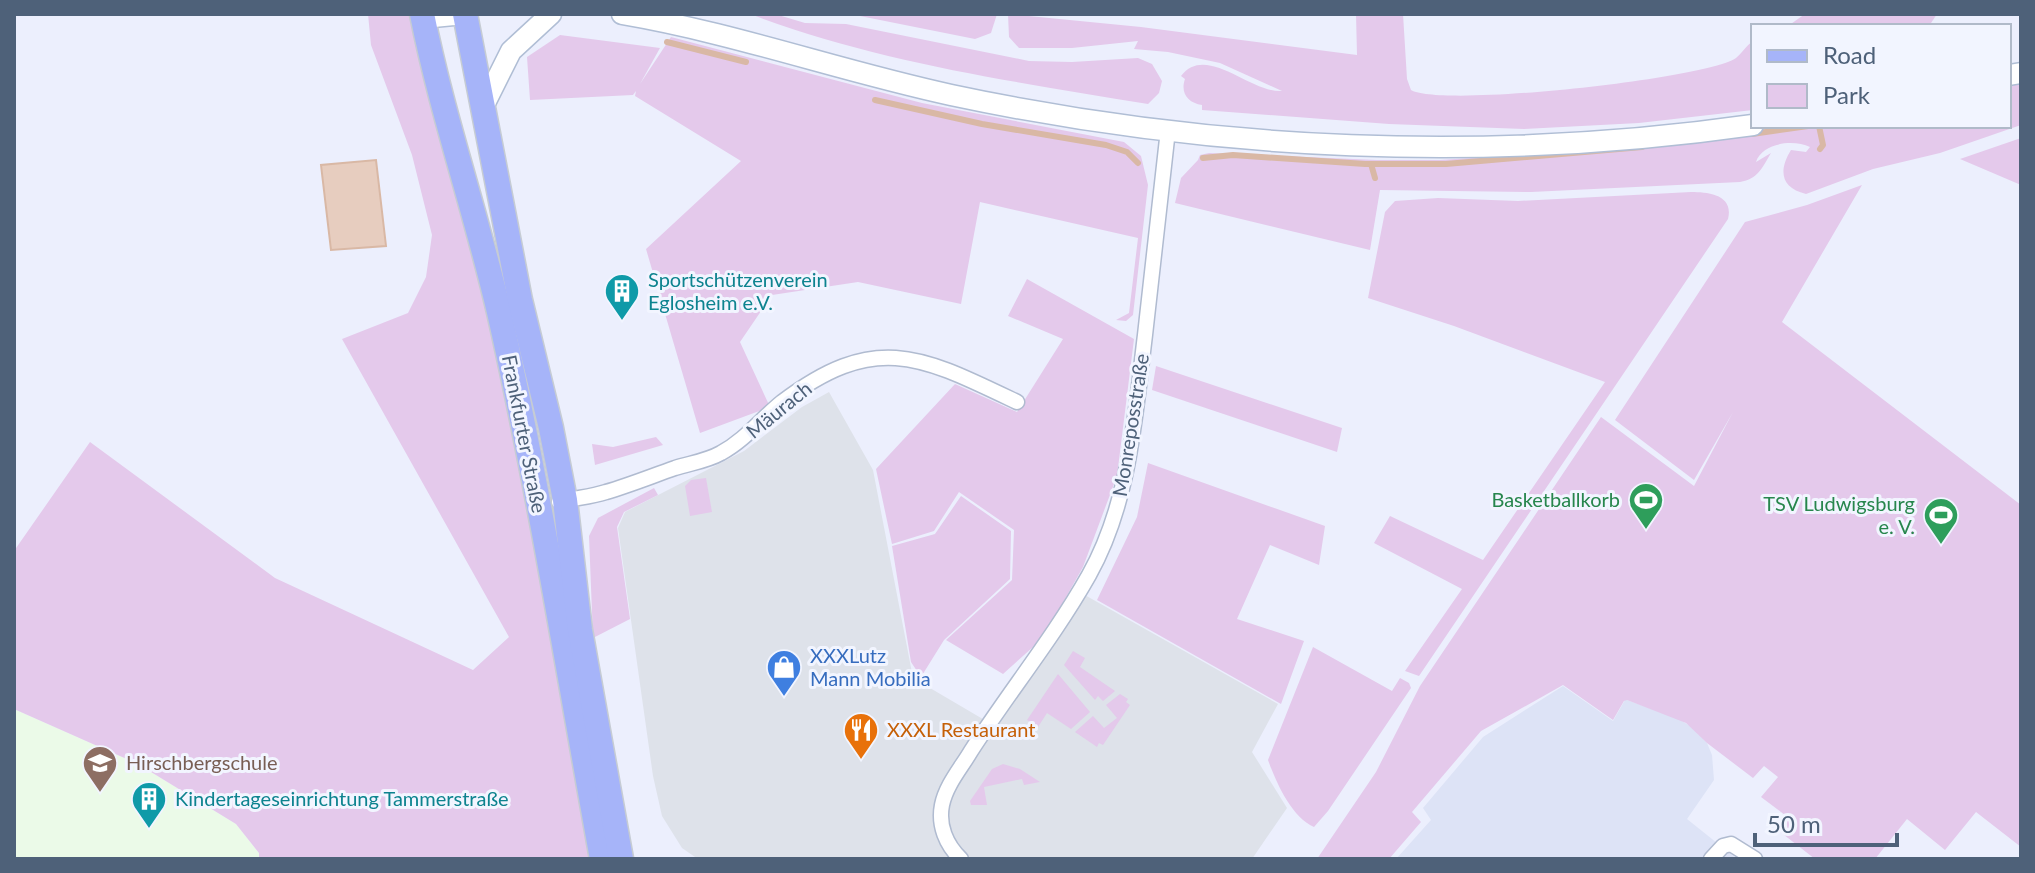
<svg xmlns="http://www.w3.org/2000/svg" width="2035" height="873" font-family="Lato,sans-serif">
  <rect width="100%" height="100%" fill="#eceffd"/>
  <!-- residential -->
  <path fill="#dde3f6" d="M1563,686L1613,721L1625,700H1627L1679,719L1693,728L1707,743L1712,755L1714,780L1687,819L1737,859H1396L1431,820L1423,808L1483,737Z"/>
  <!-- industrial -->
  <path fill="#dee2ea" d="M829,392L873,470L913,678L993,725L1083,594L1278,704L1252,752L1287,808L1252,859H698L682,848L662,816L653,776L618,528L625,512L744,451L802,407Z"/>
  <!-- education -->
  <path fill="#ebfae8" d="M14,709L138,764L236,824L259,853V859H14Z"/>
  <!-- green -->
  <g fill="#e4c9eb">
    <path d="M368,14H422L482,240L602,859H259V853L236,824L138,764L14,709V551L90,442L275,578L473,670L509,637L342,339L408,313L426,277L432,235L412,155L371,45Z"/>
    <path d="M750,14H775L805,23L846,24L1029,61L1072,62L1138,58L1152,64L1162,81L1159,93L1148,104C1014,82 877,62 750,14Z"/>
    <path d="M850,14H997L991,33L975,39Z"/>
    <path d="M1008,14L1141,27L1357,55L1356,14H1403L1407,79L1411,90C1442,108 1706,79 1736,58C1742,53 1746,46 1753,41V110L1639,123L1524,129L1389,124L1202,110V105C1188,103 1180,93 1185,79L1181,76C1206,43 1250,93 1282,91L1220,63L1168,52L1134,49L1138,41L1072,48H1019L1009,37Z"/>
    <path d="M1805,14H1937L1929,26H1788Z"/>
    <path d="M560,35L660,48L640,84L671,37L922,103L1124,142L1141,156L1148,185L1133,315L1126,321L1116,320L1129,313L1138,238L980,202L961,304L858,282L772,295L740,342L770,407L700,433L646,249L741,161L635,96L636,91L633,95L530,100L527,57Z"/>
    <path d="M2021,83V125L1940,153L1873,169L1806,194C1781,188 1778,171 1791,150L1806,152L1810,147C1793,139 1762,143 1756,162L1771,153C1762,168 1758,179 1740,182L1531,192L1380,190L1370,250L1175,203L1181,178L1198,160L1200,155L1209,153L1377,160H1440L1535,154L1781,126H2009V86Z"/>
    <path d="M2021,138V185L1960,159Z"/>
    <path d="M1862,185L1782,322L2021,505V847L1976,812L1945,850L1907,819L1875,859H1815L1779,831L1789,818L1761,797L1778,777L1764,766L1753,778L1707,743L1686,723L1627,700L1624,701L1613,720L1563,685L1481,731L1412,812L1421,822L1389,859H1317L1376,772L1420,686L1601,417L1694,486L1733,412L1694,480L1615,420L1745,222L1807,205Z"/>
    <path d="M1691,192C1709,192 1734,195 1728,219L1419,676L1405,671L1462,589L1374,543L1390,516L1483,560L1605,382L1454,326L1368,298L1385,212L1395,201L1438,198L1518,201Z"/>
    <path d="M1027,279L1134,339L1117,476L1083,567L1043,638L1003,674L946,640L1012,580L1014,530L959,492L934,531L892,544L876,469L955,384L1017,412L1063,339L1008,316Z"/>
    <path d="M1156,366L1342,428L1337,452L1152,390Z"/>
    <path d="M656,437L663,445L595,465L592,444L613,447Z"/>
    <path d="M1148,463L1325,526L1319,565L1270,545L1237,619L1304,641L1281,704L1097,600L1137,517Z"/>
    <path d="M706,478L712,512L690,516L685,486L691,480Z"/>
    <path d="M654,488L658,495L624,512L617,527L630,619L593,638L589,536L598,518Z"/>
    <path d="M961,496L1011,531L1010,579L944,640L921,677L911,662L892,546L935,534Z"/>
    <path d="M1313,647L1392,691L1400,678L1409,683L1411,688L1328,811L1314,827C1291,817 1276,782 1268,760Z"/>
    <path d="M1073,651L1085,658L1080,667L1115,691L1103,701L1098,696L1095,700L1064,665Z"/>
    <path d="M1058,674L1090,712L1071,729L1047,713L1038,727L1027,720Z"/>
    <path d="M1120,694L1128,699L1126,702L1130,705L1103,745L1099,743L1097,747L1075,732L1093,716L1104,728L1117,718L1106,705Z"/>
    <path d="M1003,764L1020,769L1040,782L1024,785L1022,779L984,787L987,805H971L970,801L992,769Z"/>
  </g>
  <!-- water -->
  <path fill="#e7cdbf" stroke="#d9b8a5" stroke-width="2" d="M376,160L386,246L331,250L321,165Z"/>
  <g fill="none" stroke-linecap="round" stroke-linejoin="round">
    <!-- stream -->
    <g stroke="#d9b8a5" stroke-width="6">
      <path d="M667,42L746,62"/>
      <path d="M875,100L982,124L1106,145L1127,152L1138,163"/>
      <path d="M1819,126L1823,145L1820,149"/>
      <path d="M1752,134L1808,126"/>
      <path d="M1203,158L1233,155L1365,164H1446L1642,147"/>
      <path d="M1371,164L1375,178"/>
    </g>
    <!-- street casing -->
    <g stroke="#b0bbd0" stroke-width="17">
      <g id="street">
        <path d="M559,502C574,498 591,497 606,492C630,485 652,476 675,468C691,463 707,461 721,453C745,440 761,419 782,402C876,331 921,356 1017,402"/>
        <path d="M961,859C946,845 938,825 942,805C946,785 961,768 971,751C1009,692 1054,637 1089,575C1130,502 1135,416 1145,335C1153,266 1161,198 1168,130"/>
        <path d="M1711,859L1723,846L1731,844L1755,859"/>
      </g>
    </g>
    <!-- secondary casing -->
    <g stroke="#b0bed5" stroke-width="23">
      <g id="secondary">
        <path d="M622,14C734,33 840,71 951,95C1214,151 1487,163 1753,125"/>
        <path d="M423,18L464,14"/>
        <path d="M2009,75L2021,73"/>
        <path d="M484,105L511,51L551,14"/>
      </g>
    </g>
    <!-- primary casing -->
    <g stroke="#c6ccd4" stroke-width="27">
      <g id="primary">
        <path d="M422,14C442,115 476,212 499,312C540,493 569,677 602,859"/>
        <path d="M465,14L520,300L551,428L565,500L580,630L621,859"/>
      </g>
    </g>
    <!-- street -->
    <use href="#street" stroke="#fff" stroke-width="14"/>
    <!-- secondary -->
    <use href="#secondary" stroke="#fff" stroke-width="20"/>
    <!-- primary -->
    <use href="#primary" stroke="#a6b4f9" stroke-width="24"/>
  </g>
  <!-- icons -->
  <defs>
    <g id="building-pin" transform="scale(1.8)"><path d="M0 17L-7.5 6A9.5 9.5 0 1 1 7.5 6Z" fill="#0f9aa8" stroke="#f2f5ff"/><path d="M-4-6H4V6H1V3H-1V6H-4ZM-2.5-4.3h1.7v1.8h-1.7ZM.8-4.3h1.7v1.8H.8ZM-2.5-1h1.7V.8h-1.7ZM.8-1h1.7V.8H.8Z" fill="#fff"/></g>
    <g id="stadium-pin" transform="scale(1.8)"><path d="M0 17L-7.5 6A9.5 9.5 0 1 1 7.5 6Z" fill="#2e9e5b" stroke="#f2f5ff"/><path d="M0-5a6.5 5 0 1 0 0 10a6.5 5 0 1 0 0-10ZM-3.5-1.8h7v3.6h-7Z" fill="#fff"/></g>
    <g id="shop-pin" transform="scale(1.8)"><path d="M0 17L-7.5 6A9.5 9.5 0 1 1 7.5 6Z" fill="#3f7fe0" stroke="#f2f5ff"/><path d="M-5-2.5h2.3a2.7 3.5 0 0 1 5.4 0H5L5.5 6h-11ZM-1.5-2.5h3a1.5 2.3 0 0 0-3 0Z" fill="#fff"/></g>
    <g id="restaurant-pin" transform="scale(1.8)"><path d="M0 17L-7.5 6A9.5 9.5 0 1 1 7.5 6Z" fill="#e8710a" stroke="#f2f5ff"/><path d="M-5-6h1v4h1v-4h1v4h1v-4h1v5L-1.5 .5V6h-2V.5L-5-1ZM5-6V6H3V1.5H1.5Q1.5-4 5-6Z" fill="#fff"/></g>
    <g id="school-pin" transform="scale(1.8)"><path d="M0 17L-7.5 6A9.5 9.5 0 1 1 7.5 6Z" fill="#8d6e63" stroke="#f2f5ff"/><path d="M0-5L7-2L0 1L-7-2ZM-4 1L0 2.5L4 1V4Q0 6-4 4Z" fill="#fff"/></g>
  </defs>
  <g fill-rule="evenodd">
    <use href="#building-pin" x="622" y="291"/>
    <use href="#stadium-pin" x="1646" y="500"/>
    <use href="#stadium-pin" x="1941" y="515"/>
    <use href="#shop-pin" x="784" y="667"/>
    <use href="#restaurant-pin" x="861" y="730"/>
    <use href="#school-pin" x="100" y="763"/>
    <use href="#building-pin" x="149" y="799"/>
  </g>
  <g text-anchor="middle" stroke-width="6" stroke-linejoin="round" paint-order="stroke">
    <!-- culture labels -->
    <g font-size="20" fill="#0d838f" stroke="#f2f5ff" text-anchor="start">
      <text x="648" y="287">Sportschützenverein<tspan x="648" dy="23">Eglosheim e.V.</tspan></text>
      <text x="175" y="806">Kindertageseinrichtung Tammerstraße</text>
    </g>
    <!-- street labels -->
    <g font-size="20" fill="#4e6179" stroke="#f2f5ff">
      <text transform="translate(779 410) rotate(-39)" y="7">Mäurach</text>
      <text transform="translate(1131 425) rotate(-81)" y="7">Monreposstraße</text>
      <text transform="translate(524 434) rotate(79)" y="7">Frankfurter Straße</text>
    </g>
    <!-- leisure labels -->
    <g font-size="20" fill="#27864d" stroke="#f2f5ff" text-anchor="end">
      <text x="1620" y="507">Basketballkorb</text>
      <text x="1915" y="511">TSV Ludwigsburg<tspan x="1915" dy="23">e. V.</tspan></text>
    </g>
    <!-- shop labels -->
    <g font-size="20" fill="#366cbe" stroke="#f2f5ff" text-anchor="start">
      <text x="810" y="663">XXXLutz<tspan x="810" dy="23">Mann Mobilia</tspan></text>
    </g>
    <!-- food labels -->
    <g font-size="20" fill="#c56008" stroke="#f2f5ff" text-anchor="start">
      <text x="887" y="737">XXXL Restaurant</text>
    </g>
    <!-- education labels -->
    <g font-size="20" fill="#785e54" stroke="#f2f5ff" text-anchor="start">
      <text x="126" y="770">Hirschbergschule</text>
    </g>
  </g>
  <!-- border -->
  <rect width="2035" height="873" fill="none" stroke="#4e6179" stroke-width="32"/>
  <!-- legend -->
  <rect x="1751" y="24" width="260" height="104" fill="#f2f5ff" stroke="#b0bac9" stroke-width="2"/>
  <rect x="1767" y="50" width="40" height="12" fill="#a6b4f9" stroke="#b0bac9" stroke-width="2"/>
  <text x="1823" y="64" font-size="24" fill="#4e6179">Road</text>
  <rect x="1767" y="84" width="40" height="24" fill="#e4c9eb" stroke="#b0bac9" stroke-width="2"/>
  <text x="1823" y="104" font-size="24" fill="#4e6179">Park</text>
  <!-- scale -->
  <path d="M1755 833v12h142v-12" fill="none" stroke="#4e6179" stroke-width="4"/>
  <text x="1767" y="833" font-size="24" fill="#4e6179" stroke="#f2f5ff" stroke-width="6" paint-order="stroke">50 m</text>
</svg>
